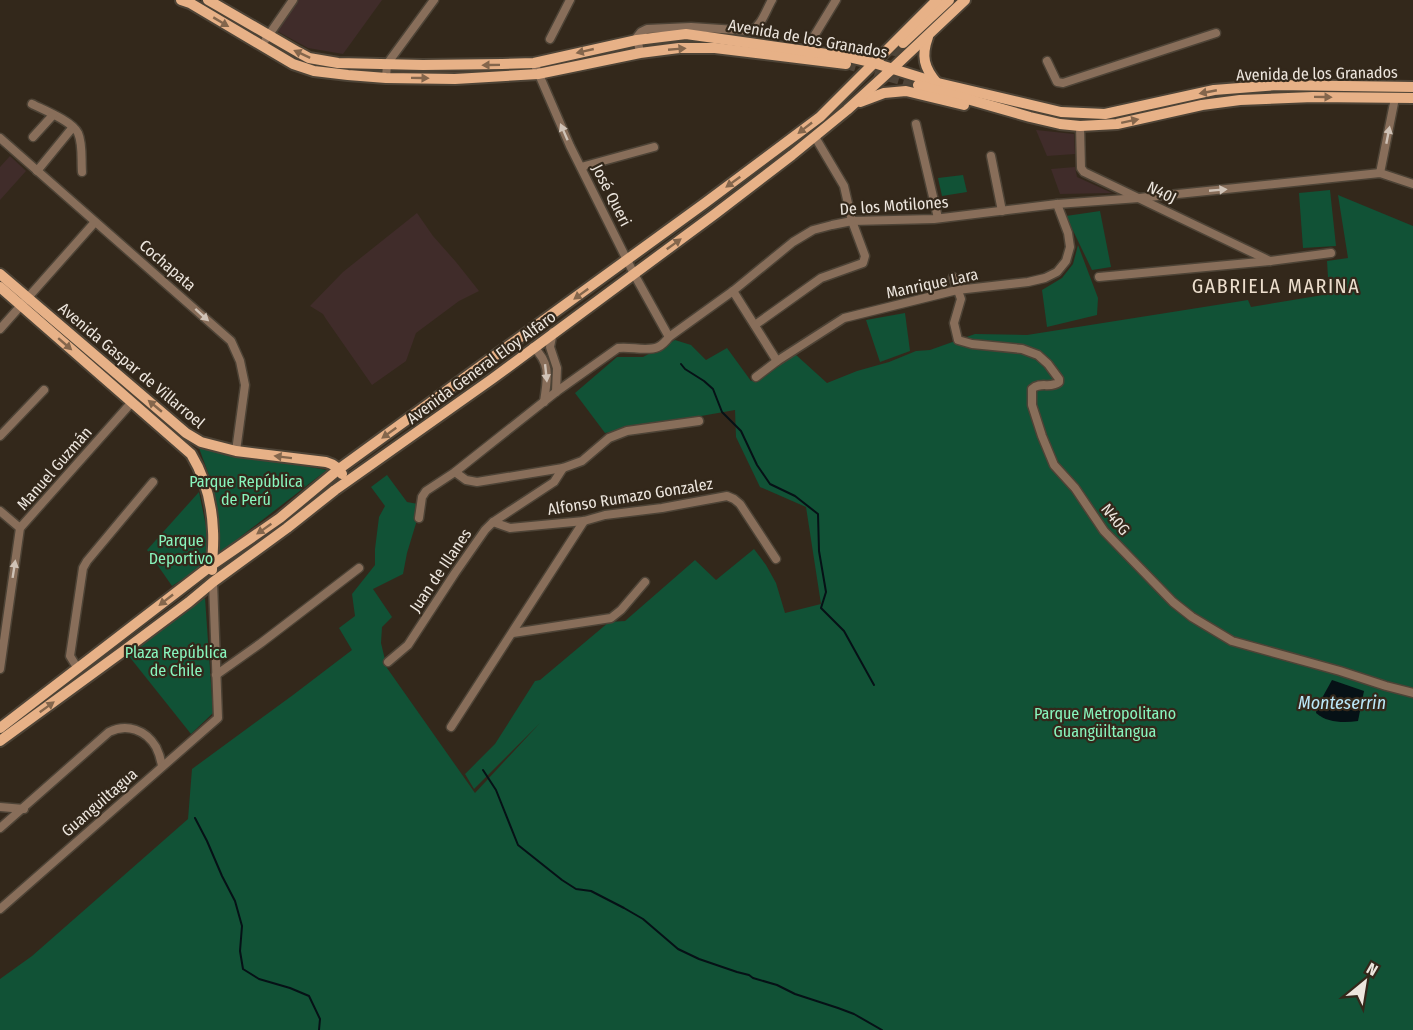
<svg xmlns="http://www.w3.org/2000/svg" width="1413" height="1030" font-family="'Fira Sans Condensed',sans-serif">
  <rect width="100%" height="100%" fill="#33281b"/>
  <!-- education -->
  <g fill="#402c2a">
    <path d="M297,0H382L343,54L308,48L275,30Z"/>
    <path d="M1036,130L1074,134L1075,154L1047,156Z"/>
    <path d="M10,156L26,171L0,200V167Z"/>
    <path d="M1075,167L1077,177L1112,193L1060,194L1051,169Z"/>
    <path d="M417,213L433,236L456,262L479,291L459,301L416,333L406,361L372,385L326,319L323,314L310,306L343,272Z"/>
  </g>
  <!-- green -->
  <g fill="#115236">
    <path d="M963,175L967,192L942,196L938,178Z"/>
    <path d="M1330,190L1336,246L1303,248L1299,193Z"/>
    <path d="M1338,195L1413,226V1030H0V979L32,956L188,819L192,769L293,695L352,650L339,628L355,616L352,594L375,565V549L379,517L385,506L371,487L387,475L407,502L418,504L417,520L407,553L403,574L373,589L392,617L382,627L381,643L387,668L475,793L540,723L474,789L465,774L495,744L535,681L540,680L609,622L625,621L695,560L716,580L754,549L766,565L776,583L785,613L821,604L806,507L760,487L736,437L735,410L605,433L575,393L617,357H643L675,340L691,345L706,360L727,348L751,381L795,354L827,383L857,371L889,362L916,351L930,350L975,334L1027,335L1248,300L1251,307L1329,294L1327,261L1348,258Z"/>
    <path d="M1100,211L1111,267L1092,270L1066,216Z"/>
    <path d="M1078,245L1098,298L1097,315L1047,327L1042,290L1062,278L1073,264Z"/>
    <path d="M905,313L910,351L880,362L866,320Z"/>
    <path d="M199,448L327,470L217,555V507L211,481Z"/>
    <path d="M199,492L206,526L207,564L172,586L147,550Z"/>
    <path d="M205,598L213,713L191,734L128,655Z"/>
  </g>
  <!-- water -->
  <path fill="#061116" d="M1332,680L1364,691L1358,721C1344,723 1327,723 1316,713L1317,707Z"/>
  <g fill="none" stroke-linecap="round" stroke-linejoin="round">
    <!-- stream -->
    <g stroke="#061116" stroke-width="2">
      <path d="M681,364L685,369L704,381L713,389L722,412L741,431L757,465L770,484L795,496L818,514L819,551L826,592L821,608L844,631L874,685"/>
      <path d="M483,770L496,790L518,845L562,880L576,889L591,891L624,908L643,919L678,949L699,959L737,972L749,975L753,978L777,985L795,994L838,1008L854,1014L882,1030"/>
      <path d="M195,818L207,841L222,876L235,901L242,926L240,951L243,969L259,979L290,988L309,996L320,1019L319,1030"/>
    </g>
    <!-- major-tunnel -->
    <g stroke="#4f4438" stroke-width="10" stroke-dasharray="10 5" stroke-linecap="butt">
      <path d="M846,64L918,85"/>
      <path d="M898,71C893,61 896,53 902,44"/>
    </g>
    <!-- minor casing -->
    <g stroke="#4d4336" stroke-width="11">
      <g id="minor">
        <path d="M266,39L293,0"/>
        <path d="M550,39L570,0"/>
        <path d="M805,51L836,0"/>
        <path d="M640,53L637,37L641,32L647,29L691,27L751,31C762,25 766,10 772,0"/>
        <path d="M1047,61L1057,82L1063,83L1216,33"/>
        <path d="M534,63L570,146L634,274L669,337"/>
        <path d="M386,78L387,64L434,0"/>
        <path d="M32,104C44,110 72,121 78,133C83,144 81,160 82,172"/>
        <path d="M916,124L938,218"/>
        <path d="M1080,126L1081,168L1084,172L1270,261"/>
        <path d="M33,137L53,115"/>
        <path d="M0,138L231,341L240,361L245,385L236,451"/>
        <path d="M991,156L1002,211"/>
        <path d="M581,167L654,147"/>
        <path d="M37,171L73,127"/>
        <path d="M1380,173L1395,98"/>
        <path d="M953,277L961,299L954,323L958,340L972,344L1022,349L1038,355L1048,364L1059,379V382C1051,389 1040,381 1032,389V405L1042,436L1054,465L1075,488L1104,531L1173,602L1192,617L1232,641L1340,671L1386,686L1413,693"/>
        <path d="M1099,277L1270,261L1331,253"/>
        <path d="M733,291L777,361"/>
        <path d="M755,325L821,278L863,263L865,256L852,221L844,186L815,137"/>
        <path d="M0,329L95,222"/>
        <path d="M553,332L550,347L557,368L556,392"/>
        <path d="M533,347C552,364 547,379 544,402"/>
        <path d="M756,377L777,361L844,318L957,290L1028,282L1045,278L1057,272L1066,261L1070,247L1068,233L1057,204"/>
        <path d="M0,436L44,390"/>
        <path d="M455,472L466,480L477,482L563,468L582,461L609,438L627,431L699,421"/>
        <path d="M0,511L20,528"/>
        <path d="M419,518L422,497L426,491L455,472L556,392L618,348C630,346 646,352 658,347C662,345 666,341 669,337L733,291L793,242L813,230L832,225L852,221L934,219L1057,204L1139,198L1380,173L1413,184"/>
        <path d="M493,522L510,528L584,521L605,515L662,508L727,496L734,499L740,504L776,559"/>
        <path d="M513,633L611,618L621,610L645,582"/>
        <path d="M388,662L408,645L455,573L485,530L493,522L554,482L563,468"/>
        <path d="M0,669L20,528L132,402"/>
        <path d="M78,669L70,656L83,568L87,561L153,482"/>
        <path d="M216,675L261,643L359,568"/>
        <path d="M451,727L584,521"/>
        <path d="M0,807L24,809"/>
        <path d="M0,828L109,732C127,723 146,730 156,747C159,753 161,760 162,766"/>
        <path d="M0,909L218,718L213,582"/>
      </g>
    </g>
    <!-- major casing -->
    <g stroke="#4d4336" stroke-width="14">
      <g id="major">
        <path d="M181,0L190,3L293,64L314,71L348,75L386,78L455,79L538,74L640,53L679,48H715L846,64"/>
        <path d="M208,0L298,52L309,58L338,63L423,65L502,64L534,63L637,40L686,34L848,57L874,63L938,83L1061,112L1105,114L1214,90L1277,85L1413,87"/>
        <path d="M928,37C921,56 924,68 937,83"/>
        <path d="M903,43L949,0"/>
        <path d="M918,85L1030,117L1060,124L1080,126L1117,124L1202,105L1240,100L1313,97L1413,98"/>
        <path d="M860,102L884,93L906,91L964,105"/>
        <path d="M0,274L186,433L201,442L236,451L326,462C333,464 338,467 342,474"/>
        <path d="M0,287L191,454C205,477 212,504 213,531C214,544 212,557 212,570"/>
        <path d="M0,728L212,565L280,518L339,469L705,203L820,117L937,0"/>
        <path d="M0,741L122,652L189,602L213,582L287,528L335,490L492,379L715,214L792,155L847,110L893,68L965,0"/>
      </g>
    </g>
    <!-- minor -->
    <use href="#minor" stroke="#886e5a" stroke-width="8"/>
    <!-- major -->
    <use href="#major" stroke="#e7b187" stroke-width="10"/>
  </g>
  <!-- one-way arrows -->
  <defs><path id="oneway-solid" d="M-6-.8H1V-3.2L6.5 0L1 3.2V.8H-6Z" transform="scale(1.5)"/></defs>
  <g fill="#84664c">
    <use href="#oneway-solid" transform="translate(221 22) rotate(31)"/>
    <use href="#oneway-solid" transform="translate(677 49) rotate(-5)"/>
    <use href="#oneway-solid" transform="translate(585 51) rotate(167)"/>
    <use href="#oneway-solid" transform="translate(302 54) rotate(-155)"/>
    <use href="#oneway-solid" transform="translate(491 65) rotate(179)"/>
    <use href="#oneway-solid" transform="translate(420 78) rotate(1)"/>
    <use href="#oneway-solid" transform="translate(1208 92) rotate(169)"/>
    <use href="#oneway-solid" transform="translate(1323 97) rotate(1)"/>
    <use href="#oneway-solid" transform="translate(1130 121) rotate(-12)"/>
    <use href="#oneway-solid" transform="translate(805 128) rotate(142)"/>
    <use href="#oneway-solid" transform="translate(733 182) rotate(144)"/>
    <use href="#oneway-solid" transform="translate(674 244) rotate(-36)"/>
    <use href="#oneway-solid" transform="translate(581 294) rotate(144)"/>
    <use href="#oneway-solid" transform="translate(65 344) rotate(41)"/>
    <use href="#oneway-solid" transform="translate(155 406) rotate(-140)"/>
    <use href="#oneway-solid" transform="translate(389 433) rotate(144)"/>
    <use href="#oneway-solid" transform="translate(283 457) rotate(-173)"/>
    <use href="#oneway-solid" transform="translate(264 529) rotate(145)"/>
    <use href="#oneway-solid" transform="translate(166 600) rotate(142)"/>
    <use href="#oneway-solid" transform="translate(47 707) rotate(-36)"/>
  </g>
  <g fill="#cfc2b6">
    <use href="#oneway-solid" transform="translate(564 132) rotate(-114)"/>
    <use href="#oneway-solid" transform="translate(1388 135) rotate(-79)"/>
    <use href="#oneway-solid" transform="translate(1218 190) rotate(-5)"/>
    <use href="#oneway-solid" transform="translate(202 315) rotate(42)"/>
    <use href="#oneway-solid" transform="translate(546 373) rotate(84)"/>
    <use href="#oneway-solid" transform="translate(14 569) rotate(-81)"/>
  </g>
  <g text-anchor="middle" stroke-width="4.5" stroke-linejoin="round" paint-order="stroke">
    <!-- street labels -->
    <g font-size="16" fill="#ede6de" stroke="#33281b">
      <text transform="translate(808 38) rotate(10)" y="6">Avenida de los Granados</text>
      <text transform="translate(1317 73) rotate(-1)" y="6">Avenida de los Granados</text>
      <text transform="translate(1162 192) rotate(26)" y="6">N40J</text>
      <text transform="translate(612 195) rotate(63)" y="6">José Queri</text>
      <text transform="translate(894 205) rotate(-4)" y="6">De los Motilones</text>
      <text transform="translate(168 265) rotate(41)" y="6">Cochapata</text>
      <text transform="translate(932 283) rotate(-12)" y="6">Manrique Lara</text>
      <text transform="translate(132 365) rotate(40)" y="6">Avenida Gaspar de Villarroel</text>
      <text transform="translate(481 367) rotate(-36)" y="6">Avenida General Eloy Alfaro</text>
      <text transform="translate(54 468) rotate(-49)" y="6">Manuel Guzmán</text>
      <text transform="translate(630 496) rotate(-9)" y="6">Alfonso Rumazo Gonzalez</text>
      <text transform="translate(1116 519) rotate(51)" y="6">N40G</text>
      <text transform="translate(440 570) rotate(-56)" y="6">Juan de Illanes</text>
      <text transform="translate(99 802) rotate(-41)" y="6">Guanguiltagua</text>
    </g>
    <!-- park labels -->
    <g font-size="16" fill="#88f5bd" stroke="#33281b">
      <text x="246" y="487">Parque República<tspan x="246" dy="18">de Perú</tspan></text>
      <text x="181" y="546">Parque<tspan x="181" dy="18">Deportivo</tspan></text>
      <text x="176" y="658">Plaza República<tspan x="176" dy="18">de Chile</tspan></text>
      <text x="1105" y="719">Parque Metropolitano<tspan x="1105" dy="18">Guangüiltangua</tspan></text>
    </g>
    <!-- water labels -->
    <g font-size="18" font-style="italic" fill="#bbe8f9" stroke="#33281b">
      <text x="1342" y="709">Monteserrin</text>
    </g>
    <!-- quarter labels -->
    <g font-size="20" letter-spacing="1.5" fill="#ecdecd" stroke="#33281b">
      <text x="1276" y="293">GABRIELA MARINA</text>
    </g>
  </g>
  <!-- north arrow -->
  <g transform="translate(1365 982) rotate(30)" stroke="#33281b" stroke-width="4.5" paint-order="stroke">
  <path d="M0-4.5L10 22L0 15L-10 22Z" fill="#ede6de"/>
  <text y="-9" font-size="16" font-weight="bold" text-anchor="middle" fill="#ede6de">N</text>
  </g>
</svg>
